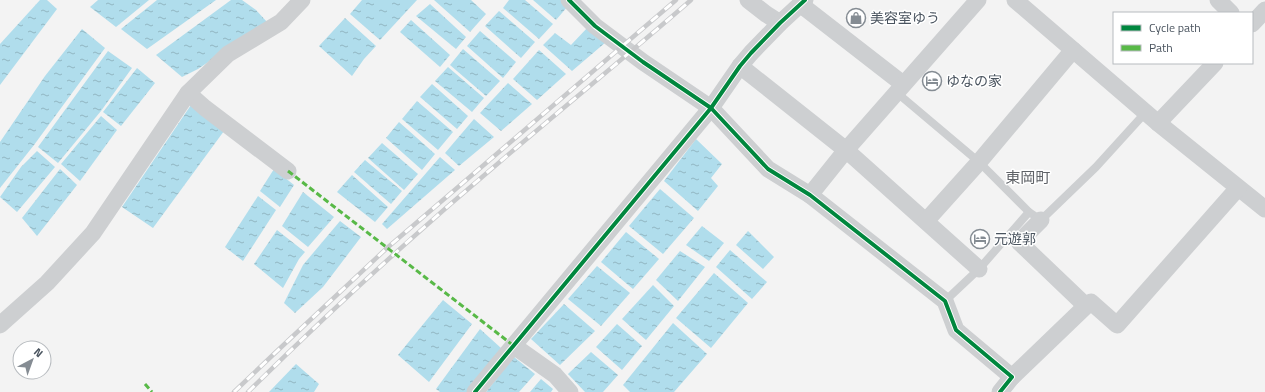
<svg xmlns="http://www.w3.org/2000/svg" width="1265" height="392" font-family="'Titillium Web','Noto Sans JP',sans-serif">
  <defs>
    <pattern id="water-ripples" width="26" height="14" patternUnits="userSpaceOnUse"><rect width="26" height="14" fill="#b0ddec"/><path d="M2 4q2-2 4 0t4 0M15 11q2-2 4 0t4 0" fill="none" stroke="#91b6c2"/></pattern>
  </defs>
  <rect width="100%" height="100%" fill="#f3f3f3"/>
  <!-- water -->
  <g fill="url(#water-ripples)">
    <path d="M40,0H47L57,9L0,85V44Z"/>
    <path d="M98,0H149L116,27L90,7Z"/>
    <path d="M157,0H216L147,49L121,29Z"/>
    <path d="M231,0H242L256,10L267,22L198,69L182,77L156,55Z"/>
    <path d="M362,0H417L380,40L350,14Z"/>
    <path d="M434,0H471L486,14L470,32Z"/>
    <path d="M509,0H525L553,24L539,39L503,8Z"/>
    <path d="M533,0H561L568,6L556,20Z"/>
    <path d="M430,4L466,37L456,49L416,16Z"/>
    <path d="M499,11L535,42L521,58L485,26Z"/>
    <path d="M345,18L376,46L364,59L352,76L319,46Z"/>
    <path d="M411,20L450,55L440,67L400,32Z"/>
    <path d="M588,27L606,42L572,71L543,45L555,33L571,45Z"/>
    <path d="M82,29L105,48L34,145L0,188V142L45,76Z"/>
    <path d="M480,31L516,62L503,78L467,46Z"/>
    <path d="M463,49L500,81L486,96L450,65Z"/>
    <path d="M539,50L566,74L537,100L513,79Z"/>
    <path d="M108,51L132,68L101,111L58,163L38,147Z"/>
    <path d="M448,67L484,98L472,112L435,81Z"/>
    <path d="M137,68L155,83L121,126L103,112Z"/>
    <path d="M508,83L532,104L501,131L480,113Z"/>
    <path d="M432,84L468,116L457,129L420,97Z"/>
    <path d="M417,101L453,132L438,150L402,119Z"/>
    <path d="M191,105L224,131L153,228L122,207Z"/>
    <path d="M101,116L117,130L80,181L61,164Z"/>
    <path d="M474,119L494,137L459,166L445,153Z"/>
    <path d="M399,122L435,154L422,170L386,138Z"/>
    <path d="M696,139L722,164L711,178L718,186L698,211L664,181Z"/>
    <path d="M382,143L418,174L404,190L368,158Z"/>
    <path d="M37,151L55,167L17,212L0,197L21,167Z"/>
    <path d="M440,157L455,170L387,229L382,224Z"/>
    <path d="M365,160L402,191L391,204L354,172Z"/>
    <path d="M60,169L77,185L37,236L22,218Z"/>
    <path d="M274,169L294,185L280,207L260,191Z"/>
    <path d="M352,175L388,207L375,222L337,192Z"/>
    <path d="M660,189L694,218L663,254L629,226Z"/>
    <path d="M303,192L334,217L308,247L282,226Z"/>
    <path d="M258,196L276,210L243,261L225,247Z"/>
    <path d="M340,221L361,237L323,287L295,313L284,303L303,265Z"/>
    <path d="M702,226L724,243L709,261L686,245Z"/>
    <path d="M277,230L305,252L299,259L283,288L254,264Z"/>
    <path d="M748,231L774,257L763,269L736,245Z"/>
    <path d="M626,232L659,259L633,289L601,262Z"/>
    <path d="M730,250L767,282L752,299L716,267Z"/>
    <path d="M680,251L705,267L678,301L656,280Z"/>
    <path d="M597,266L630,293L601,326L568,299Z"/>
    <path d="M714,273L748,303L711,348L676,318Z"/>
    <path d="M653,285L674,306L646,340L622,319Z"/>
    <path d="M443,300L472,324L429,382L398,355Z"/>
    <path d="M564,304L595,331L560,365L531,339Z"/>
    <path d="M673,323L707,354L674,392H630L623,385Z"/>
    <path d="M617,324L642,346L622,370L596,347Z"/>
    <path d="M480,329L501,348L467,392H440L436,389Z"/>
    <path d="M591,352L618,375L603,392H585L568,374Z"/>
    <path d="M514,357L535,374L519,392H486Z"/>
    <path d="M296,364L319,384L314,392H269Z"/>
    <path d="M541,379L553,389L551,392H530Z"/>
  </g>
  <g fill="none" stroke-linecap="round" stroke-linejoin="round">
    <!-- service -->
    <g stroke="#cdcfd1" stroke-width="8">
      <path d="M896,92L979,162L1029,212"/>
      <path d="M945,301L979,269L1029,212L1041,220L1096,167L1146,112"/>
    </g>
    <!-- minor -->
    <g stroke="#cdcfd1" stroke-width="17">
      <path d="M569,0L595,26L643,62L711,108L768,169L810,195L945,301L956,330L1012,377L1000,392"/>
      <path d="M748,0L766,14L780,23"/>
      <path d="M1015,0L1158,123L1265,209"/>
      <path d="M1218,0L1231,13"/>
      <path d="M800,4L903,84"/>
      <path d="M1252,24L1265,10"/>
      <path d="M740,66L846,150L979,269"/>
      <path d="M188,93L205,108L288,171"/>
      <path d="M1158,123L1215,63"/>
      <path d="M810,195L846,150L978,0"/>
      <path d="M1041,220L1019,242L1086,306"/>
      <path d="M926,221L979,162L1073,50"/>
      <path d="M0,325L47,283L93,233L188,93L228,54L281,22L302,0"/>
      <path d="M514,346L555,375L570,392"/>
      <path d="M1012,377L1086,306L1091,302L1117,325L1238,188"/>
      <path d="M475,392L711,108L740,66L751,53L780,23L805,0"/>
    </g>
    <!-- rail casing -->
    <g stroke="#c8c9cb" stroke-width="4.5">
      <g id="rail">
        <path d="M234,392L276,352L387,248L676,0"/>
        <path d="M248,392C329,312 414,234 502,160C565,106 629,54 691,0"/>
      </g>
    </g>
    <!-- rail -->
    <use href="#rail" stroke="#fff" stroke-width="3" stroke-dasharray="9" stroke-linecap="butt"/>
    <!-- quiet -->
    <g stroke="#58b947" stroke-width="3" stroke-dasharray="6 3" stroke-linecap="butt">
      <path d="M288,171L514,346"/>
      <path d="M145,384L152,392"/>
    </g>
    <!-- cycleway casing -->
    <g stroke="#fff" stroke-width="6">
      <g id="cycleway">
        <path d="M569,0L595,26L643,62L711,108L768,169L810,195L945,301L956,330L1012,377L1000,392"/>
        <path d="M475,392L711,108L740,66L751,53L780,23L805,0"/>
      </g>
    </g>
    <!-- cycleway -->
    <use href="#cycleway" stroke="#00873e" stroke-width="4"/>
  </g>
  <!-- icons -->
  <defs>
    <g id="shop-ring" transform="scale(1)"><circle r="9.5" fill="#fff" stroke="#858c93" stroke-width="1.5"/><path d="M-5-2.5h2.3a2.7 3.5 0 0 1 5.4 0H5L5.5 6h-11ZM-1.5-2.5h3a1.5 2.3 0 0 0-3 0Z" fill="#858c93"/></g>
    <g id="hotel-ring" transform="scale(1)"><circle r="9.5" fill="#fff" stroke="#858c93" stroke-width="1.5"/><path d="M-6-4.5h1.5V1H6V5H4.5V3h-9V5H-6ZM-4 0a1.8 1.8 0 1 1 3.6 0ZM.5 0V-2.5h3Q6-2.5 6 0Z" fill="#858c93"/></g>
  </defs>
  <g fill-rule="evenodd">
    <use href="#shop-ring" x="856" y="18"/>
    <use href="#hotel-ring" x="932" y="81"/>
    <use href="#hotel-ring" x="980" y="239"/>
  </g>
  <g text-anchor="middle" stroke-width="3" stroke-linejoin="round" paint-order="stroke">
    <!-- poi labels -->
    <g font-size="14" fill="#4a545f" stroke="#fff" text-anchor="start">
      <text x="870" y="23">美容室ゆう</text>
      <text x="946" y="86">ゆなの家</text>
      <text x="994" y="244">元遊郭</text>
    </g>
    <!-- neighbourhood labels -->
    <g font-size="15" fill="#5f6267" stroke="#fff">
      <text x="1028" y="183">東岡町</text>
    </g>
  </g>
  <!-- legend -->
  <rect x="1113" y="12" width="140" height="52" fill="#ffffff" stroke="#b7bbbf"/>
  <rect x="1121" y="25" width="20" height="6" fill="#00873e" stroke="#b7bbbf"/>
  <text x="1149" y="32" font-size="12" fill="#4a545f">Cycle path</text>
  <rect x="1121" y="45" width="20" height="6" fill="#58b947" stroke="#b7bbbf"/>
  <text x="1149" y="52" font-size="12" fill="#4a545f">Path</text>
  <!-- north arrow -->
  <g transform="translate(32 360) rotate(41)"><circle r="19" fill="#ffffff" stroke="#b7bbbf"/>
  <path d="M0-3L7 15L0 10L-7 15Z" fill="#858c93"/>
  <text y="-6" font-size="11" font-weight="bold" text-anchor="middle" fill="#4a545f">N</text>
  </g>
</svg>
